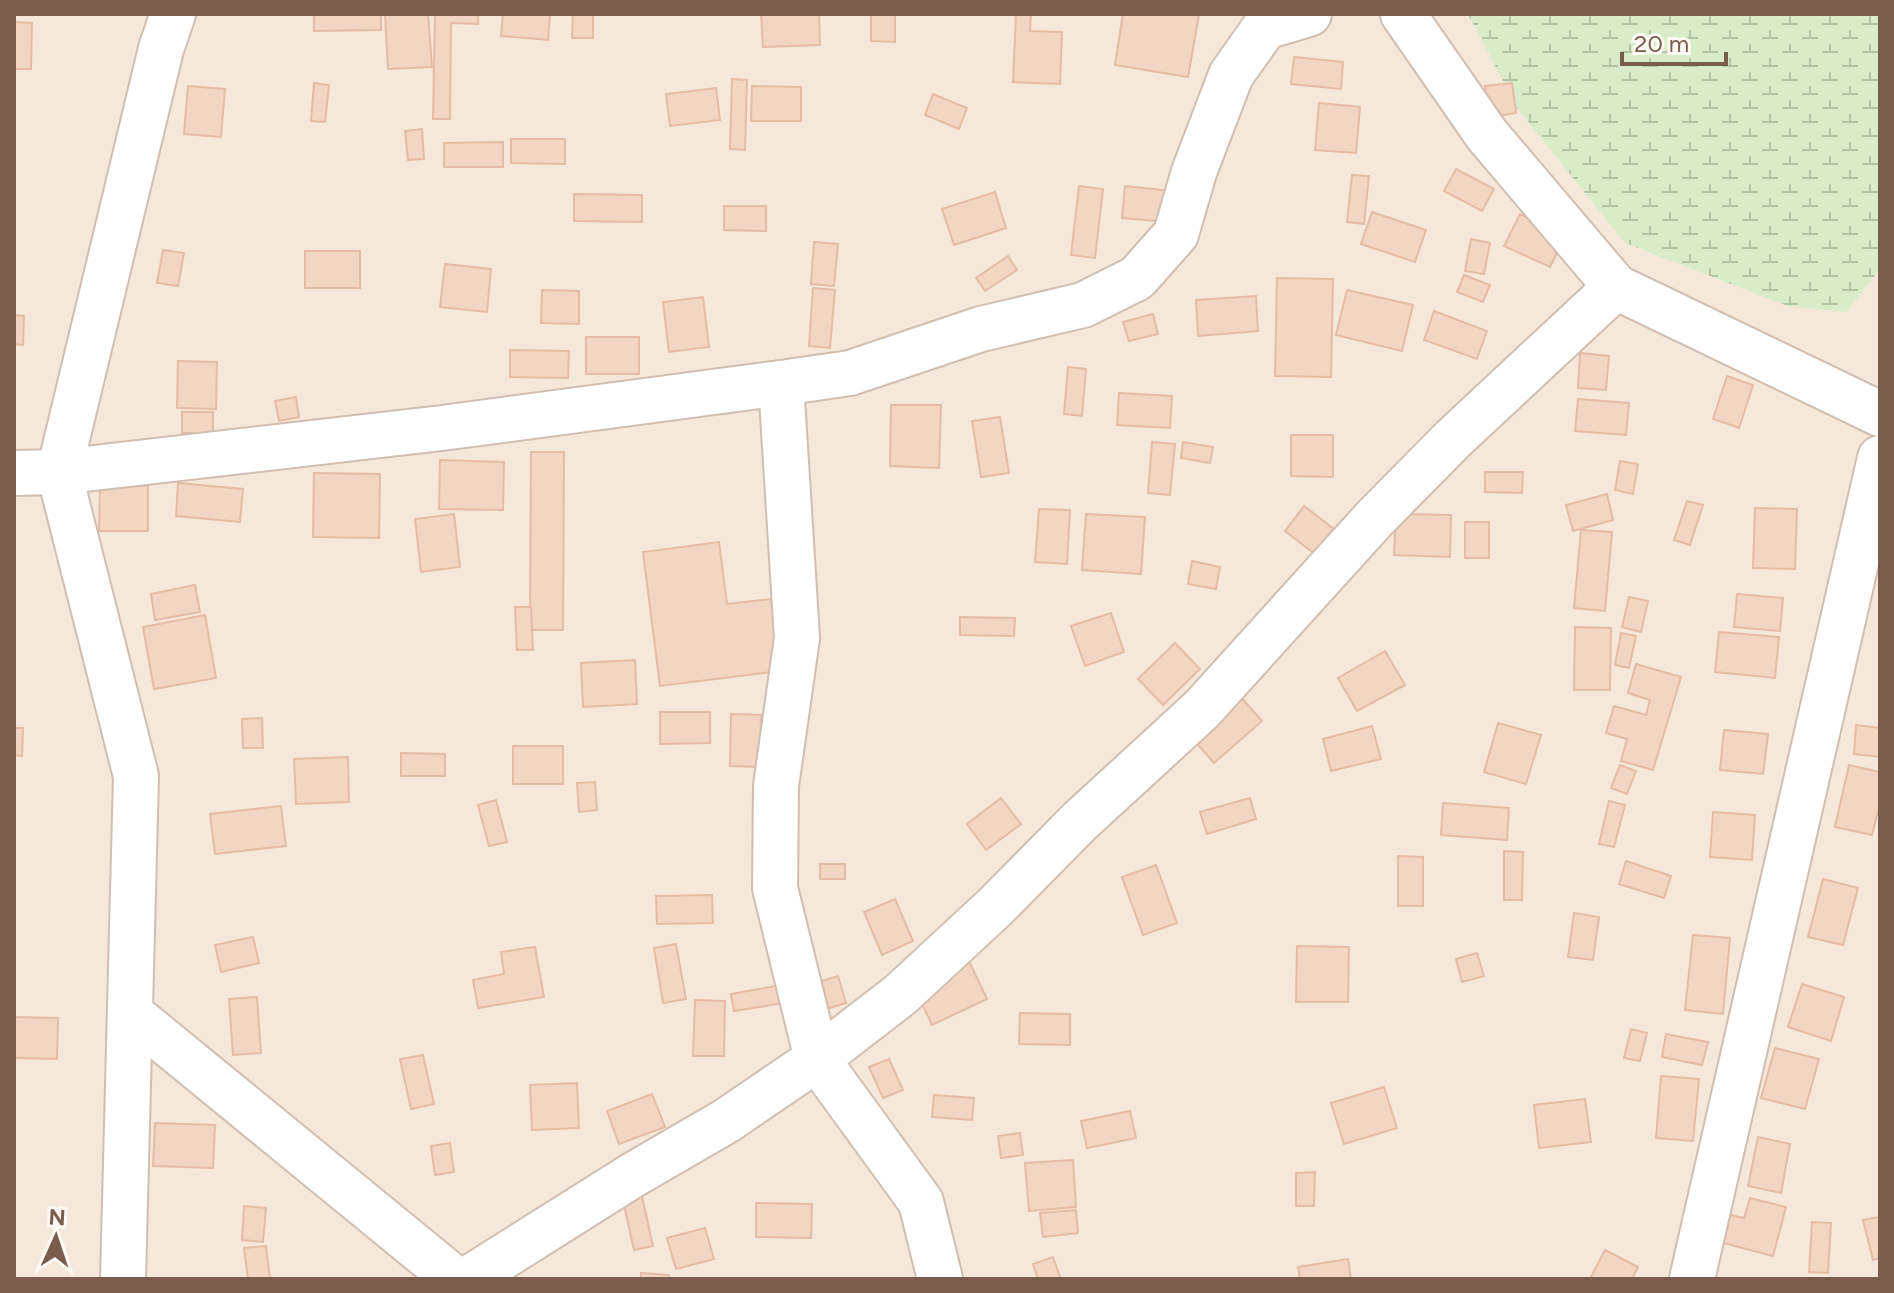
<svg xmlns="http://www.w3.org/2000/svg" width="1894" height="1293" font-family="Figtree,sans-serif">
  <defs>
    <pattern id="wetland-marsh" width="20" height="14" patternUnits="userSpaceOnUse" patternTransform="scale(2)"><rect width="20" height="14" fill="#d8ecc9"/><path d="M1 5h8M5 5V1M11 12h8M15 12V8" fill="none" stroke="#b4c2a5"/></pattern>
  </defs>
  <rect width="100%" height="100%" fill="#fdf6ec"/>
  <!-- residential -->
  <rect fill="#f5e8da" x="14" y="14" width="1866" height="1265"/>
  <!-- wetland -->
  <path fill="url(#wetland-marsh)" d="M1468,14H1880V265L1879,270L1846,312L1788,306L1625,243L1517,108Z"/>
  <!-- building -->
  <g fill="#f3d5c3" stroke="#e6bba3" stroke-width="2">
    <path d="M314,14H381V30L314,31Z"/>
    <path d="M385,14H428L432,67L388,69Z"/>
    <path d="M435,14H478V24L451,23L450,119H433Z"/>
    <path d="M503,14H550L548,40L501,36Z"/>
    <path d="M573,14H593V38H572Z"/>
    <path d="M761,14H819L820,45L763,47Z"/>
    <path d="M871,14H895V42L871,41Z"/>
    <path d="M1016,14H1031L1030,31L1062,32L1060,84L1013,82Z"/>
    <path d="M1123,14H1199L1188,77L1115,65Z"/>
    <path d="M14,22L32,23L31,69H14Z"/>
    <path d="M1294,57L1343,62L1341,89L1291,84Z"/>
    <path d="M732,79L747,80L745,150L730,149Z"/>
    <path d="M314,83L329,85L325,122L311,121Z"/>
    <path d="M1512,83L1516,113L1490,117L1485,86Z"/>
    <path d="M188,86L225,89L221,137L184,134Z"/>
    <path d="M752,86L801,87V121H751Z"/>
    <path d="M716,88L720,120L670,126L666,94Z"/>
    <path d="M933,94L967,108L959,129L925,115Z"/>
    <path d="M1319,103L1360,107L1356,153L1315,150Z"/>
    <path d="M422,129L424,159L408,160L405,131Z"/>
    <path d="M511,139H565V164L511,163Z"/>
    <path d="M503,142V167H444V143Z"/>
    <path d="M1456,169L1494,189L1482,211L1444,191Z"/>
    <path d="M1352,175L1369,176L1364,224L1347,222Z"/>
    <path d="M1079,186L1103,189L1095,258L1071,255Z"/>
    <path d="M1125,186L1171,191L1168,222L1122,218Z"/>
    <path d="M995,192L1006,228L954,245L942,209Z"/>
    <path d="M574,194L642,195V222L574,221Z"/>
    <path d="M724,206H766V231L724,230Z"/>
    <path d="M1372,212L1426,230L1415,262L1361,244Z"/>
    <path d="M1520,214L1565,236L1550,267L1504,246Z"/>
    <path d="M1471,239L1490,243L1484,274L1465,271Z"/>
    <path d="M814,242L838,244L834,286L811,284Z"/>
    <path d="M163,250L184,253L178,286L157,283Z"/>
    <rect x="305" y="251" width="55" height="37"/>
    <path d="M1008,256L1017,270L985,291L976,278Z"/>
    <path d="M445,264L491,269L487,312L440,307Z"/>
    <path d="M1464,275L1490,285L1483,302L1457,292Z"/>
    <path d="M1277,278L1333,279L1331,377L1275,376Z"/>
    <path d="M813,288L835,290L830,348L809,346Z"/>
    <path d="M542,290L579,291V324L541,323Z"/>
    <path d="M1347,290L1413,305L1402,351L1336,335Z"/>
    <path d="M1256,296L1258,331L1198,336L1196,300Z"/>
    <path d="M703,297L709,347L669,352L663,302Z"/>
    <path d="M1434,311L1487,331L1477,359L1424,340Z"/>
    <path d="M1153,314L1158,334L1129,341L1123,322Z"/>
    <path d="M14,315L24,316L23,345L14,344Z"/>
    <rect x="586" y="337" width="53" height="37"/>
    <path d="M510,350L569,351L568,378L510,377Z"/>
    <path d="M1580,353L1609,356L1606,390L1578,388Z"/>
    <path d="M178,361L217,362L216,409L177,408Z"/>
    <path d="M1068,367L1086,369L1082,416L1064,414Z"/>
    <path d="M1727,376L1753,385L1739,428L1713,419Z"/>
    <path d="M1119,393L1172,396L1170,428L1117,425Z"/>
    <path d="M296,397L299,417L279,421L275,401Z"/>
    <path d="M1578,399L1629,403L1626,435L1575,431Z"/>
    <path d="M891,405H941L939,468L890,466Z"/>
    <rect x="182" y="412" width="31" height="21"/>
    <path d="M1000,417L1009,473L981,477L972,421Z"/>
    <path d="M1291,435H1333V477L1291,476Z"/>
    <path d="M1152,442L1175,444L1170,495L1148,493Z"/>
    <path d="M1183,442L1213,447L1210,463L1181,458Z"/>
    <path d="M531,452H564L563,630H530Z"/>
    <path d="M440,460L504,462L503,510L439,509Z"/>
    <path d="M1620,461L1638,464L1633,494L1615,490Z"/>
    <path d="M1485,472H1523L1522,493L1485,492Z"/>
    <path d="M314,473L380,474L379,538L313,537Z"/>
    <path d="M178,483L243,489L240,522L176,516Z"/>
    <path d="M100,486H148V531H99Z"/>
    <path d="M1607,494L1613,520L1573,531L1566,505Z"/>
    <path d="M1687,501L1703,505L1690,545L1674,540Z"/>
    <path d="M1304,506L1334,529L1315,554L1285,531Z"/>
    <path d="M1755,508L1797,509L1795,569L1753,568Z"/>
    <path d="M1039,509L1070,510L1067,564L1035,562Z"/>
    <path d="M454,514L460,567L421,572L415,519Z"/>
    <path d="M1086,514L1145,517L1141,574L1082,570Z"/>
    <path d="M1396,514L1451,515L1450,557L1394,555Z"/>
    <rect x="1465" y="522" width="24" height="36"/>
    <path d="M1581,530L1612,532L1605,611L1574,608Z"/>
    <path d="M719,542L727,604L771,599L780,671L660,686L643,552Z"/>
    <path d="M1192,561L1220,567L1216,589L1188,584Z"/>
    <path d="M195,585L200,612L155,620L151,594Z"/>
    <path d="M1737,594L1783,598L1780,631L1734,627Z"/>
    <path d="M1629,597L1648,601L1641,632L1622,627Z"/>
    <path d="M515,607H531L533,650H517Z"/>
    <path d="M1111,613L1124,652L1085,666L1071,626Z"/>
    <path d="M205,615L216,678L154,689L143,627Z"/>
    <path d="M960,617L1015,618L1014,636L960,635Z"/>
    <path d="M1575,627L1611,628L1610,690H1574Z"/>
    <path d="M1719,632L1779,637L1775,678L1715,672Z"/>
    <path d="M1621,633L1636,636L1629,668L1615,665Z"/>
    <path d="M1175,643L1200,669L1163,705L1138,679Z"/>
    <path d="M1385,651L1405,685L1357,711L1338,678Z"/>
    <path d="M635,660L637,704L583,707L581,663Z"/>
    <path d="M1636,664L1681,677L1653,770L1621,761L1627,739L1606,733L1614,706L1646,715L1650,700L1628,693Z"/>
    <path d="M1239,695L1262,721L1214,763L1191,737Z"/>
    <path d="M660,712H710V743L660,744Z"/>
    <path d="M731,714L761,715L760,767L730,766Z"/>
    <path d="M262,718L263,748H243L242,719Z"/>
    <path d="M1498,723L1541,735L1526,784L1484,772Z"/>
    <path d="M1856,725L1880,728V757L1854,754Z"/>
    <path d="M1372,726L1381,759L1331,771L1323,739Z"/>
    <path d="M14,728H23L22,756L14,755Z"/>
    <path d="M1724,730L1768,734L1763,774L1720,770Z"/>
    <rect x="513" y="746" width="50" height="38"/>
    <path d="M401,753L445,754V776H401Z"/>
    <path d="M348,757L349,802L296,804L294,759Z"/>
    <path d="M1620,765L1636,771L1627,794L1611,788Z"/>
    <path d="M1849,765L1880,772V803L1872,835L1835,827Z"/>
    <path d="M595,782L597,810L579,812L577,783Z"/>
    <path d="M1001,798L1021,824L986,850L967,824Z"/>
    <path d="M1250,798L1256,819L1207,834L1200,812Z"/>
    <path d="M496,800L507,842L489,846L478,805Z"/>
    <path d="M1609,801L1625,805L1614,847L1599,844Z"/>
    <path d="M1443,803L1509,808L1507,840L1441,835Z"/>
    <path d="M281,806L286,846L215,854L210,814Z"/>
    <path d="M1713,812L1755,815L1752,860L1710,857Z"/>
    <path d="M1504,851L1523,852L1522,900H1504Z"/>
    <path d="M1398,856L1423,857V906H1398Z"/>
    <path d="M1626,861L1671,876L1664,898L1619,884Z"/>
    <rect x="820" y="864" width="25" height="15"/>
    <path d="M1156,865L1177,923L1143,935L1122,877Z"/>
    <path d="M1823,879L1858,888L1843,945L1808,937Z"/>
    <path d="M712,895L713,923L657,924L656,896Z"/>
    <path d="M895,899L913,941L882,955L864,912Z"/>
    <path d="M1574,913L1599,917L1593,960L1568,957Z"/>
    <path d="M1693,935L1730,938L1723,1014L1685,1010Z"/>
    <path d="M253,937L259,963L221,972L215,945Z"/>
    <path d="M676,944L686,999L663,1003L654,948Z"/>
    <path d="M1297,946L1349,947L1348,1002H1296Z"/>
    <path d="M535,947L544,997L478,1008L473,980L504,974L501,952Z"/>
    <path d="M1477,953L1484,976L1462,982L1456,959Z"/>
    <path d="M969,961L987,999L932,1025L914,987Z"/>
    <path d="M838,976L846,1003L814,1013L805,986Z"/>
    <path d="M1802,984L1844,997L1831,1041L1788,1027Z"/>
    <path d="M781,985L784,1003L734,1011L731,994Z"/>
    <path d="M257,997L261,1053L233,1055L229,999Z"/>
    <path d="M695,1000L725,1001L724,1056H693Z"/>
    <path d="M1020,1013L1070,1014V1045L1019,1044Z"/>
    <path d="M14,1017L58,1018L57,1059L14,1058Z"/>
    <path d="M1631,1029L1647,1033L1640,1061L1624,1058Z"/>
    <path d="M1666,1034L1708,1042L1702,1065L1662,1057Z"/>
    <path d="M1775,1048L1819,1059L1805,1109L1761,1098Z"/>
    <path d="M423,1055L434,1104L411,1109L400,1059Z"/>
    <path d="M889,1059L903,1090L883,1098L869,1067Z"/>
    <path d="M1661,1076L1699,1079L1693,1141L1656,1138Z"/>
    <path d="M577,1083L579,1128L532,1130L530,1085Z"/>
    <path d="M1384,1087L1397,1128L1344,1144L1331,1103Z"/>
    <path d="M652,1094L665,1127L619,1144L607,1111Z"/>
    <path d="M934,1095L974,1098L972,1120L932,1117Z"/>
    <path d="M1585,1099L1591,1142L1539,1148L1534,1105Z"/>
    <path d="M1130,1111L1136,1138L1087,1148L1081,1121Z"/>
    <path d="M155,1123L215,1125L213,1168L153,1166Z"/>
    <path d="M1020,1133L1023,1155L1001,1158L998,1136Z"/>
    <path d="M1758,1137L1790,1144L1781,1193L1748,1186Z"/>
    <path d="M450,1143L454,1172L435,1175L431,1146Z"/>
    <path d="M1073,1160L1076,1207L1029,1211L1025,1163Z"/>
    <path d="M1315,1172L1314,1206H1296V1173Z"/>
    <path d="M639,1183L653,1246L634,1250L620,1187Z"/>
    <path d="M1750,1198L1786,1207L1773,1256L1720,1242L1727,1214L1744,1218Z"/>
    <path d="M756,1203L812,1204L811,1238L756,1237Z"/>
    <path d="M244,1206L266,1208L263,1242L242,1240Z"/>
    <path d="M1076,1210L1078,1233L1043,1237L1040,1213Z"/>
    <path d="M1879,1217L1880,1258L1873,1260L1863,1220Z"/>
    <path d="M1812,1222L1831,1223L1828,1273L1809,1272Z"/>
    <path d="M705,1228L714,1259L676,1269L667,1238Z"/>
    <path d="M266,1246L270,1278L248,1279L244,1248Z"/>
    <path d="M1605,1250L1638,1267L1632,1279H1590Z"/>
    <path d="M1053,1257L1061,1279H1038L1033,1264Z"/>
    <path d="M1348,1259L1351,1279H1300L1298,1267Z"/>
    <path d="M641,1273L669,1275V1279H641Z"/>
  </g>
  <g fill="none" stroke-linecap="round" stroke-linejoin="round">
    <!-- minor casing -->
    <g stroke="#d1beb0" stroke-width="48">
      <g id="minor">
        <path d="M1403,14L1487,135L1616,287L1880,414"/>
        <path d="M14,473L59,472L442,428L781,383"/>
        <path d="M130,1013L455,1279"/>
        <path d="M123,1279L136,776L59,472L161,49L173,14"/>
        <path d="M468,1279L633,1175L726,1121L817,1059L900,995L995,907L1080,821L1201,710L1375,518L1453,439L1616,287"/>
        <path d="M940,1279L921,1202L817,1059L775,888L776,786L797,638L781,383L850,373L981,329L1083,305L1137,278L1176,234L1194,172L1231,75L1265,27L1309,14"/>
        <path d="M1692,1279L1880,458"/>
      </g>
    </g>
    <!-- minor -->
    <use href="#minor" stroke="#fff" stroke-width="44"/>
  </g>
  <!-- border -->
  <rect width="1894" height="1293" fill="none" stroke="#7a5c4d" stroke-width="32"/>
  <!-- north arrow -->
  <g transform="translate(56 1237) rotate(3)" stroke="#fffaf3" stroke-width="6" paint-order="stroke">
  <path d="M0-6L14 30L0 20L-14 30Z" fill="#7a5c4d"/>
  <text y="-12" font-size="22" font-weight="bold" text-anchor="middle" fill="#7a5c4d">N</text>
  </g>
  <!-- scale -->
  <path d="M1622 52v12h104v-12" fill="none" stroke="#7a5c4d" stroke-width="4"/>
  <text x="1634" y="52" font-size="24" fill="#7a5c4d" stroke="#fffaf3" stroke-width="6" paint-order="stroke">20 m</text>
</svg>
